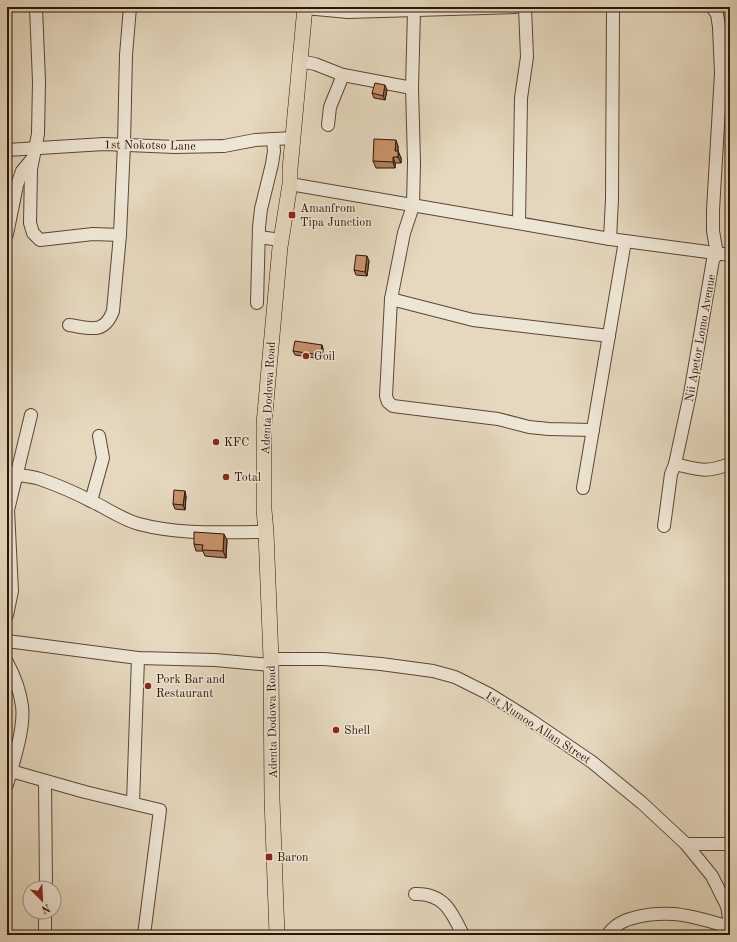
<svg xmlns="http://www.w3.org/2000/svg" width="737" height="942" font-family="'Old Standard TT',serif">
  <rect width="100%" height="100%" fill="#e5d8be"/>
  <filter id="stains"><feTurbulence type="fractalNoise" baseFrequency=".005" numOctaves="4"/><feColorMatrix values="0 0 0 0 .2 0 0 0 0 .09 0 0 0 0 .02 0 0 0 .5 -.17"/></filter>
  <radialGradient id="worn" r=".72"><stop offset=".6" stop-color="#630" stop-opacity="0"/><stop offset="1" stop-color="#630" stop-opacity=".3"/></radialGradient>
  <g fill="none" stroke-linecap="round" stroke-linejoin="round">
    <!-- minor casing -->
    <g stroke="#5c4536" stroke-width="14">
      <g id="minor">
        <path d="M36,7L39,82L38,134L31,169L30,223L33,233L40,240L93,234L120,235"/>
        <path d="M305,8L348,12L516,7"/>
        <path d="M414,11L412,88L414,162L413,206L404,233L391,299L473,320L609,336"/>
        <path d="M300,61L315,64L343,75L412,88"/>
        <path d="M328,125L330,107L343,75"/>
        <path d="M7,150L104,144L175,147L224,146L255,140L293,138"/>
        <path d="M290,184L610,239L730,255"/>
        <path d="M519,223L521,98L527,57L525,7"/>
        <path d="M7,234L17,185L22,171L32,159"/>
        <path d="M259,237L281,240"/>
        <path d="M610,239L612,199L613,7"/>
        <path d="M391,299L386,396L388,402L393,406L498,419L529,427L549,429L593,430"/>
        <path d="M257,303L259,227L261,209L272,164L274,151L273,139"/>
        <path d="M69,325C90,328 104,335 113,311L120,235L124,144L126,55L130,7"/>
        <path d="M675,464C700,470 705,473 730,464"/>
        <path d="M7,473C18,476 29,475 40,479C57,485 76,493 93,502C108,509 123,520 139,524C180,535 224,532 266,532"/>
        <path d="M583,488L625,241"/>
        <path d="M91,501L103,458L99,436"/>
        <path d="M664,526L671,474L675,464L690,394L713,260L717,254L713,231V210L721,73L719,27L717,14L712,7"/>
        <path d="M7,615L12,591L8,510L31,415"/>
        <path d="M7,641L138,658L215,660L271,665"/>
        <path d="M271,659H324L381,664L433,671L455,677L489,694L529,719L592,762L642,803L686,844L712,876L727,906L730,924"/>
        <path d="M7,662C14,675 20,691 22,706C25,728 13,763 7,785"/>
        <path d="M11,771L85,792L160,810L144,935"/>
        <path d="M45,781L46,888"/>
        <path d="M133,803L138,658"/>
        <path d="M686,844H730"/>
        <path d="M415,894C444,893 452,912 463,935"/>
        <path d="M45,935V912"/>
        <path d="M608,935C618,916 653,913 673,914C692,915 711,922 730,927"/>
      </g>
    </g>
    <!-- major casing -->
    <g stroke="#2e1408" stroke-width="16">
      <path id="major" d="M277,935L272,799L271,659L266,532L264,510V424L280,247L290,184V169L305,7"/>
    </g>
    <!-- minor -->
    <use href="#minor" stroke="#eee6d5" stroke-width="12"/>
    <!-- major -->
    <use href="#major" stroke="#e5d8be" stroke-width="15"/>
  </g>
  <!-- wall -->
  <g fill="#ad7e5b" stroke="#2e1408">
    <path d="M387,90L385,100L374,98L372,93Z"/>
    <path d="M398,146V151L401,158V163H395V168H376L373,161Z"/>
    <path d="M369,261L367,276L356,275L354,270Z"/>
    <path d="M322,345L323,349L322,359L295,355L293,351Z"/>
    <path d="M186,496L185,510L175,509L173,504Z"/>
    <path d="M227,540L226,558L205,556L203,551H196L194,544Z"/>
  </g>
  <!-- shaded-wall -->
  <g fill="#8d664a" stroke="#2e1408">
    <path d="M385,85L387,90L385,100L383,96Z"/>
    <path d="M396,140L398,146V158L395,151Z"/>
    <path d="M398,151L401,158V163L398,157Z"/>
    <path d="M393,157L395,163V168L393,162Z"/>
    <path d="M367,256L369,261L367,276L365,272Z"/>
    <path d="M322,345L323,349L322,359L320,355Z"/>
    <path d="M185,491L186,496L185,510L183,505Z"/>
    <path d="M224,534L227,540L226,558L223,551Z"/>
  </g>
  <!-- building -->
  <g fill="#c9926a" stroke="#2e1408">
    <path d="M375,83L385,85L383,96L372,93Z"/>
    <path d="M374,139L396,140L395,151H398V157H393V162L373,161Z"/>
    <path d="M356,255L367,256L365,272L354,270Z"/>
    <path d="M295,341L322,345L320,355L293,351Z"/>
    <path d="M174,490L185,491L183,505L173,504Z"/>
    <path d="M194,532L224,534L223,551L202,550L203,545L194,544Z"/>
  </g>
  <!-- markers -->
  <g fill="#8f2418" stroke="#eee6d5" stroke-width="1.5">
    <rect x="288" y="211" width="8" height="8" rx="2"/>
    <circle cx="306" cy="356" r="4"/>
    <circle cx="216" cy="442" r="4"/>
    <circle cx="226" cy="477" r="4"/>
    <circle cx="148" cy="686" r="4"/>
    <circle cx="336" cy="730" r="4"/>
    <rect x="265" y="853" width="8" height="8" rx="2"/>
  </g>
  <g text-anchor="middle" stroke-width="3" stroke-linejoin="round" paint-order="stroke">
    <!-- street labels -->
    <g font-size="12" fill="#2e1408" stroke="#eee6d5">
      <text transform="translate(150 145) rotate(1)" y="4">1st Nokotso Lane</text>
      <text transform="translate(700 338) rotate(-80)" y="4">Nii Apetor Lomo Avenue</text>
      <text transform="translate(268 398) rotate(-87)" y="4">Adenta Dodowa Road</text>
      <text transform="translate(272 722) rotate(-91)" y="4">Adenta Dodowa Road</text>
      <text transform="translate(538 727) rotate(33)" y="4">1st Numoo Allan Street</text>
    </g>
    <!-- poi labels -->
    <g font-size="12" fill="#2e1408" stroke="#eee6d5" text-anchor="start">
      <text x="300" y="212">Amanfrom<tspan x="300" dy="14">Tipa Junction</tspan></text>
      <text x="314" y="360">Goil</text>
      <text x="224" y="446">KFC</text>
      <text x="234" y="481">Total</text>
      <text x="156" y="683">Pork Bar and<tspan x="156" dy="14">Restaurant</tspan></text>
      <text x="344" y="734">Shell</text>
      <text x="277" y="861">Baron</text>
    </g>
  </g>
  <!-- margin -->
  <rect width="737" height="942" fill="none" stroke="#e5d8be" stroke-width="24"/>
  <rect x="8" y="8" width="721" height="926" fill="none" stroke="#2e1408" stroke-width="2"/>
  <rect x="12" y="12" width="713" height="918" fill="none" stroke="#2e1408"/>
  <!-- north arrow -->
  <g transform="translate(42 900) rotate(156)"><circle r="19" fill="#eee6d5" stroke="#a19283"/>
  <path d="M0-3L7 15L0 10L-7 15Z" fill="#8f2418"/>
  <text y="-6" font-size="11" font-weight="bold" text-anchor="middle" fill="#2e1408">N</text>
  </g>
  <rect width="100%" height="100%" filter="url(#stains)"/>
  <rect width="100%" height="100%" fill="url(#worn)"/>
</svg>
